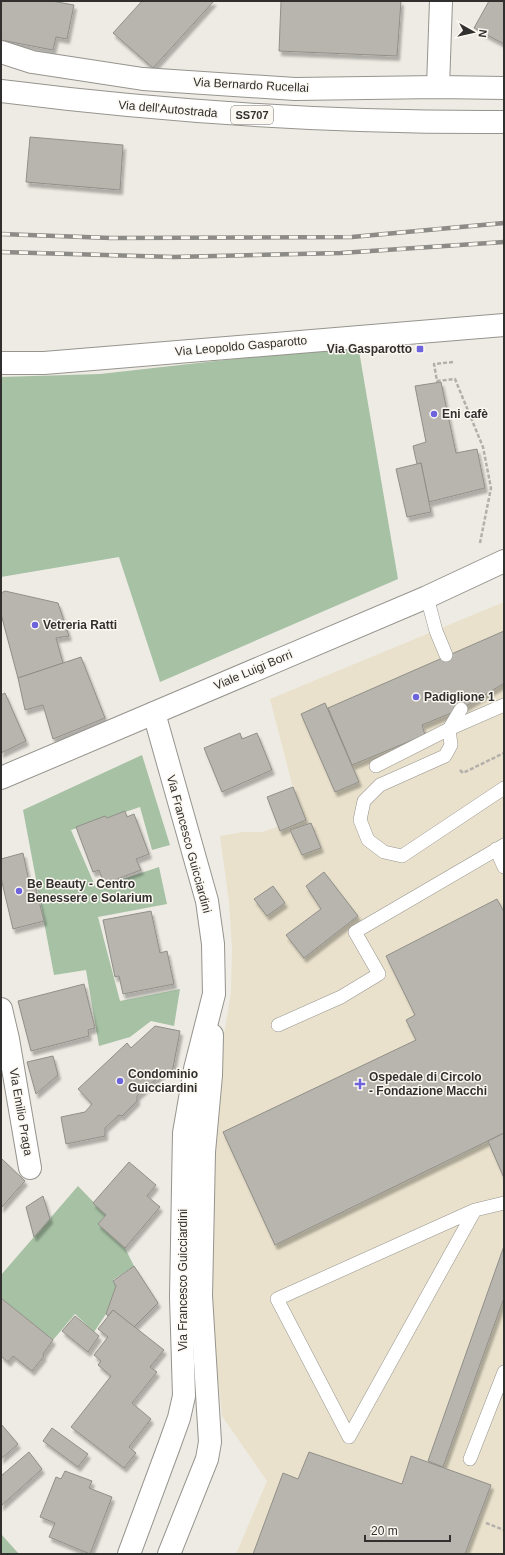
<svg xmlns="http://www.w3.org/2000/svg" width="505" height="1555" font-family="Arial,sans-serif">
  <defs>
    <filter id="shadow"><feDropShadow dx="2.5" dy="4.5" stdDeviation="1" flood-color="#0004"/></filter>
  </defs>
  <rect width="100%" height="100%" fill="#eeebe4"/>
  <!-- medical -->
  <path fill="#e9e1cb" d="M504,602V1554H236L267,1481L222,1416L204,1245L220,1059L231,992L232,948L229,902L220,836L243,832H262L301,819L270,699Z"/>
  <!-- green -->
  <g fill="#a6c1a4">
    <path d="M358,345L398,579L160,682L119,557L1,577V377L100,374Z"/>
    <path d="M142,755L170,845L152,850L140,807L71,830L96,888L159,867L167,904L98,917L120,1001L180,989L174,1026L151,1021L130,1037L99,1046L86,970L54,975L23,810Z"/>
    <path d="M78,1186L106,1215L98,1224L125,1248L134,1266L113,1280L116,1286L106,1314L94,1332L75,1314L53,1340L1,1298V1275Z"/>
    <path d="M1,1534L19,1554H1Z"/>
  </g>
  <!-- building -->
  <g fill="#b8b5af" stroke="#918f89" filter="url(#shadow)">
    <path d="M1,1H52L74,5L67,39L56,37L53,50L1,40Z"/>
    <path d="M142,1H214L153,68L113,33Z"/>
    <path d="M281,1H401L397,56L279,51Z"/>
    <path d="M489,1H504V44L474,28Z"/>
    <path d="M30,137L123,145L120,190L26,182Z"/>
    <path d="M441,382L456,453L477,449L485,488L429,502L421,463L417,464L413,446L426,442L415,386Z"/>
    <path d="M421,463L431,512L407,517L396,469Z"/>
    <path d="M5,591L58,603L69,636L56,638L63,663L18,678L1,614V593Z"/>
    <path d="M504,631V687L503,684L461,709L422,725L425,735L352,765L328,708Z"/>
    <path d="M81,657L105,718L53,739L43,705L25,710L18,678Z"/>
    <path d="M5,693L26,741L1,753V695Z"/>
    <path d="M325,703L359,782L335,792L301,714Z"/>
    <path d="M240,733L242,739L257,733L272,770L222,792L204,748Z"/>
    <path d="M293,787L306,820L280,831L267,797Z"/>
    <path d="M125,811L127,817L134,814L149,854L136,859L141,870L104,884L99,870L93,872L76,827L105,816L107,818Z"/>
    <path d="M311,823L321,848L302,855L290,830Z"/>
    <path d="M23,853L30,886L35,885L44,921L13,929L1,878V859Z"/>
    <path d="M324,872L358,916L304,958L286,935L321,909L306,886Z"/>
    <path d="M273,886L285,903L267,916L254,899Z"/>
    <path d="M497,899L504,912V1133L275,1245L223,1132L416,1040L406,1020L415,1015L386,956Z"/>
    <path d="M151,911L160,953L167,951L174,984L123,994L119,976L115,977L103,920Z"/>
    <path d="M84,984L95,1028L88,1030L89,1036L31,1051L18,1001Z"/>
    <path d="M155,1026L180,1031L172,1073L165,1071L137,1096V1101L122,1116L119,1115L105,1128V1136L66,1144L61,1117L85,1112L92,1104L78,1089L127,1043L131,1048Z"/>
    <path d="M53,1056L58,1075L36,1094L27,1062Z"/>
    <path d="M504,1133V1178L488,1141Z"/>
    <path d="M1,1158L25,1181L1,1208Z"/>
    <path d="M129,1162L156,1185L147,1196L160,1207L125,1248L98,1224L106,1215L93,1203Z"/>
    <path d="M43,1196L50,1219L34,1237L26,1207Z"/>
    <path d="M504,1246V1298L443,1467L428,1461Z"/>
    <path d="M134,1266L158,1303L134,1327L113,1310L108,1316L106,1314L116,1286L113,1281Z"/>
    <path d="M1,1298L53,1340L43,1354L44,1356L32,1371L13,1356L8,1362L1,1356Z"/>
    <path d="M113,1310L164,1350L150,1367L157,1372L132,1403L151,1419L129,1447L136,1453L124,1468L71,1427L111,1376L98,1365L101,1361L94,1355L108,1337L98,1329Z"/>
    <path d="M75,1316L99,1336L88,1352L62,1331Z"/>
    <path d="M1,1424L18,1444L1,1459Z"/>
    <path d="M52,1428L88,1454L78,1467L43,1441Z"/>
    <path d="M29,1452L42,1469L1,1506V1476Z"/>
    <path d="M309,1452L402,1484L411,1456L491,1485L465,1554H253L283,1473L298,1479Z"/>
    <path d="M65,1471L92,1481L89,1488L112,1497L90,1554L49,1537L55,1523L40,1517L56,1477L61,1479Z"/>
  </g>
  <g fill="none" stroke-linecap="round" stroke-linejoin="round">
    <!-- service casing -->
    <g stroke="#96948e" stroke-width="14">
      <g id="service">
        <path d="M427,597L436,631L446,655"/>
        <path d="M461,709L449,729L451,745L445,756L380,785L364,801L360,820L368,840L384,852L402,856L504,788"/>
        <path d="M376,766L449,729L504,705"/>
        <path d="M496,849L504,867"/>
        <path d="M278,1025L341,997L379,974L355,932L504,845"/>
        <path d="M475,1210L349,1437L277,1299L475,1210L504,1203"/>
        <path d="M470,1459L504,1372"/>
      </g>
    </g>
    <!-- minor casing -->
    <g stroke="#96948e" stroke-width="24">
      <g id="minor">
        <path d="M1,52L32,62L143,79L295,89L438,87L504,88"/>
        <path d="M438,87L441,1"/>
        <path d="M1,1009L8,1039L30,1168"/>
        <path d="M129,1554L169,1446L179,1418L184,1396L181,1297L184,1133L195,1069L214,994L213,944L207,901L154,713"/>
        <path d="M169,1554L207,1459L210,1442L201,1296L204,1152L211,1075L212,1035"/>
      </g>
    </g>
    <!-- tertiary casing -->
    <g stroke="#96948e" stroke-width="24">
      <path id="tertiary" d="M1,363H44L105,358L504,325"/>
    </g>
    <!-- secondary casing -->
    <g stroke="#96948e" stroke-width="24">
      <path id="secondary" d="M1,778L427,597L504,561"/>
    </g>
    <!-- trunk casing -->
    <g stroke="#96948e" stroke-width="24">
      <path id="trunk" d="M1,91C168,112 336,123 504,122"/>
    </g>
    <!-- path -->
    <g stroke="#b3b0ab" stroke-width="2.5" stroke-dasharray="4 2" stroke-linecap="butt">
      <path d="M453,362L434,364L437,381L455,379L483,447L491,488L480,543"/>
      <path d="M460,770L463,773L504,753"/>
      <path d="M486,1523L504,1530"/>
    </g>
    <!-- service -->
    <use href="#service" stroke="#fff" stroke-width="13"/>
    <!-- minor -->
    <use href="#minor" stroke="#fff" stroke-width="22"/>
    <!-- tertiary -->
    <use href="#tertiary" stroke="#fff" stroke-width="22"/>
    <!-- secondary -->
    <use href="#secondary" stroke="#fff" stroke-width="22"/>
    <!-- trunk -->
    <use href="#trunk" stroke="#fff" stroke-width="22"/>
    <!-- rail casing -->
    <g stroke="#8d8b87" stroke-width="4.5">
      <g id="rail">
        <path d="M1,234L111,238L352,237L504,223"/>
        <path d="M1,252L174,257L341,253L504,242"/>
      </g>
    </g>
    <!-- rail -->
    <use href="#rail" stroke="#fbf8f2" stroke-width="3" stroke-dasharray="9" stroke-linecap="butt"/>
  </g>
  <!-- markers -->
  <g fill="#6c63dd" stroke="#fbf8f2" stroke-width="1.5">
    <rect x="416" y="345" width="8" height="8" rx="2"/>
    <circle cx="434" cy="414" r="4"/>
    <circle cx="35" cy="625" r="4"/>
    <circle cx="416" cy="697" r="4"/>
    <circle cx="19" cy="891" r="4"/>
    <circle cx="120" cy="1081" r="4"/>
    <path d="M358 1078h4v4h4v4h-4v4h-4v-4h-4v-4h4z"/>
  </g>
  <g text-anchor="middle" stroke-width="3" stroke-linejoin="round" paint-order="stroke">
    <!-- shield labels -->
    <rect fill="#fbf8f2" stroke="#6e6c69" stroke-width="1" x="231" y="106" width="42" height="18" rx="3"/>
    <g font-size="11" font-weight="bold" fill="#31302e">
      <text x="252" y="119">SS707</text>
    </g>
    <!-- street labels -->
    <g font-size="12" fill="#31302e" stroke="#fbf8f2">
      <text transform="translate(251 85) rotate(3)" y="4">Via Bernardo Rucellai</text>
      <text transform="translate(168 109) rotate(5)" y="4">Via dell'Autostrada</text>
      <text transform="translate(241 346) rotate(-5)" y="4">Via Leopoldo Gasparotto</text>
      <text transform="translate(253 670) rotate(-23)" y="4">Viale Luigi Borri</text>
      <text transform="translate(189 844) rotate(75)" y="4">Via Francesco Guicciardini</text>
      <text transform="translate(21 1112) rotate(80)" y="4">Via Emilio Praga</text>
      <text transform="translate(183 1280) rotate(-90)" y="4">Via Francesco Guicciardini</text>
    </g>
    <!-- poi labels -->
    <g font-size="12" font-weight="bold" fill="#31302e" stroke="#fbf8f2" text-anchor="start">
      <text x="412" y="353" text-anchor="end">Via Gasparotto</text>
      <text x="442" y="418">Eni cafè</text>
      <text x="43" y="629">Vetreria Ratti</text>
      <text x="424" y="701">Padiglione 1</text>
      <text x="27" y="888">Be Beauty - Centro<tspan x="27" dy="14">Benessere e Solarium</tspan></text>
      <text x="128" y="1078">Condominio<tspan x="128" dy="14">Guicciardini</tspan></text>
      <text x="369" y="1081">Ospedale di Circolo<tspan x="369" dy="14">- Fondazione Macchi</tspan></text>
    </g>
  </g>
  <!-- border -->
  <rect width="505" height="1555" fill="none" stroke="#31302e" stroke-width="4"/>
  <!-- north arrow -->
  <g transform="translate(473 32) rotate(98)" stroke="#fbf8f2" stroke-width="3" paint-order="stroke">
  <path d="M0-3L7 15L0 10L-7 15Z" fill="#31302e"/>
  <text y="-6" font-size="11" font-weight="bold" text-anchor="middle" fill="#31302e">N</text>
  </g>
  <!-- scale -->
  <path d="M365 1535v6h85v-6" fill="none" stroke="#31302e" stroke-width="2"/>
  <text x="371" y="1535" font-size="12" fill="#31302e" stroke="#fbf8f2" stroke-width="3" paint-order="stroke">20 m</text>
</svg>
